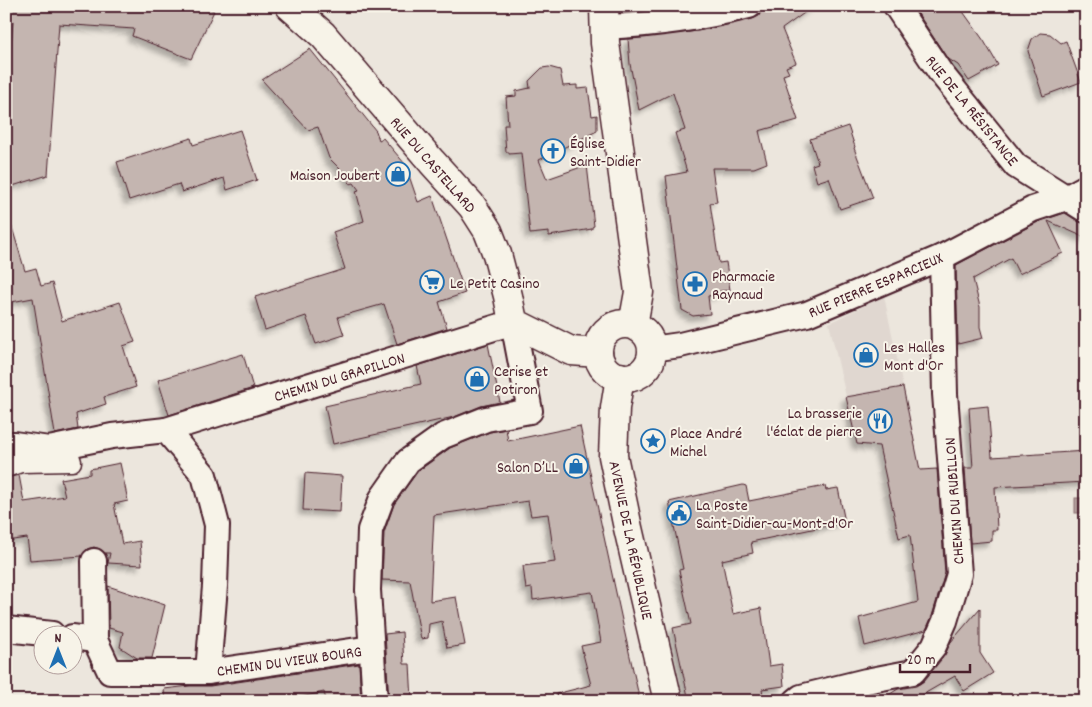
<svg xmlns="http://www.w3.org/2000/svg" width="1092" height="707" font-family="Dekko,sans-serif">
  <defs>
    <filter id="shadow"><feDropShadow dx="-4.5" dy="4.5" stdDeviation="2.5" flood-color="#0004"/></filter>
  </defs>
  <rect width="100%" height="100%" fill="#ece6dd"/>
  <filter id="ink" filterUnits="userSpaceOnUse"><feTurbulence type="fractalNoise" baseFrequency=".02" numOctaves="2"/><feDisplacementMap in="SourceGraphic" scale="10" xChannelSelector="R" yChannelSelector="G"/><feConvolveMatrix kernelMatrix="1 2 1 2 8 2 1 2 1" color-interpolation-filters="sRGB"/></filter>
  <g filter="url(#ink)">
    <!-- built -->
    <path fill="#e0d7d0" d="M884,296L916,449L857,444L829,323Z"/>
    <!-- water -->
    <rect fill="#b39f9d" stroke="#896c6f" x="1075" y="498" width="11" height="15"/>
    <!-- building -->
    <g fill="#c4b5b0" stroke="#4a1f2b" filter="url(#shadow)">
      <path d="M11,6H200L214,11L191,59L132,36L134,29L59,24L48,175L6,188V110L13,21H11Z"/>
      <path d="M762,6H814L782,29L796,63L786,67L789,73L783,75L798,120L759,131L767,163L754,168H712L717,202L710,203L719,263L726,262L730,290L720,291V294L708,296L710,314L693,316L682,310L666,176L687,172L675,133L685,130L673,93L639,110L630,64L628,39L698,31L752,19L759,16Z"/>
      <path d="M913,6H959L984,41L998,65L969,81L958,65L947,58Z"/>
      <path d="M1040,33L1050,34L1061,43L1066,41L1081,82L1043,96L1028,51L1032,39Z"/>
      <path d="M310,49L376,131L379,140L383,138L405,164L418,202L432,196L465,293L439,302L447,328L397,344L384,304L338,317L344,335L316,344L306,316L265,330L255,297L345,269L333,232L364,221L356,191L359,190L354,183L350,184L346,172L344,173L329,158L318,127L308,130L262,80Z"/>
      <path d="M549,67L560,70L563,86L577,85V89L588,88L592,116L597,115V131L539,160L547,179L587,165L594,226L592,227V229L549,236V232L530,234L521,153L509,154V152H506L504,125H508L506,97L516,96V91L530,88L529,81L542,68Z"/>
      <path d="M848,126L855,147L854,148L873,198L840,209L829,178L817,182L812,165L818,163L810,139Z"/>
      <path d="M240,130L257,180L227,190L224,178L182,192L179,184L129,200L117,162L191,138L193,145Z"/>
      <path d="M1065,213L1079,222L1086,224V238L1048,221L1063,253L1019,274L1011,258L973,279L980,307V327L983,338L958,344L956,265L1038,222Z"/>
      <path d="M11,224L25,271L36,268L41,286L52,283L62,321L120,302L135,342L123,346L136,387L104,397L106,404L76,414L78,429L55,434L33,298L6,303V225Z"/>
      <path d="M488,344L500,402L481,406L454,417L333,444L325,406L421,384L417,366Z"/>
      <path d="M243,354L253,388L169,415L158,380Z"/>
      <path d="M903,387L920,470L937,469L945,573L932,616L926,630L865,646L859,618L918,602L910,535L899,538L879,446L857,444L846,397Z"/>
      <path d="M988,406L992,457L1086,451V482L995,487L997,530H992V541L970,543L965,468H973L969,408Z"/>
      <path d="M580,426L625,634L640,701H557L556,694L591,685L581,646L601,642L592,592L533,600L532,588L526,589L523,566L555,562L548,514L531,516L528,501L434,515L430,601L456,597L465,645L447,648L442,621L429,624L428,638L421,639L410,581L382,580L384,533L394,504L418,471L450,448L490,432L506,429L508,441Z"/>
      <path d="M120,463L128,501L114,504L122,544L140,541L142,565L108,563L110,553H105L100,549L94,547L87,549L82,556L30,560L27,538L6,541V478L19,475L24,502L65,496L61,479L90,474V469Z"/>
      <path d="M305,473L342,476L340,512L303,510Z"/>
      <path d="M743,485L746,486L749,501L825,486L826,490L838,488L845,522L751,542L753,553L722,560L733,614L761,608L769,666L782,664L784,686L762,689L764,701H689L673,628L691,624L679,570L683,569L669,502Z"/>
      <path d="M108,586L165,605L152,658H137L120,647L123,632L109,628Z"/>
      <path d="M980,608V653L993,673L964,691L955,676L917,698L905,701H879L898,689L916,686L924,681L945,655L950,643Z"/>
      <path d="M402,632L404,664H410L412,701H389L385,634Z"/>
      <path d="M359,664L361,701H350V694L326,700L324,692L282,701H165L164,689L190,686H210Z"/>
    </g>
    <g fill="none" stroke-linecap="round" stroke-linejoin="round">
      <!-- pedestrian casing -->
      <g stroke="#4a1f2b" stroke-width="21">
        <path id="pedestrian" d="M6,468L21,463L72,462L67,446"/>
      </g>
      <!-- minor casing -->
      <g stroke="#4a1f2b" stroke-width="28">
        <g id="minor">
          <path d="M896,6L940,72L1016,166L1086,210"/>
          <path d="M604,27C653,25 703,18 749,6"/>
          <path d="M652,349L680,345L807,314L942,257L1033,209L1066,198L1086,187"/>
          <path d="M166,430L513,322L530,411L486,419L443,436L408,461L382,498L370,530L368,590L375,701"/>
          <path d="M6,445L14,444L49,449L112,436L166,430L204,475L217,525L215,586L208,672"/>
          <path d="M6,629L52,634"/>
          <path d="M72,637L95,640L94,561"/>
          <path d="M95,640L110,672H208L371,648"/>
          <path d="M796,701L801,697L866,681L913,672L934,646L945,621L959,574L945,394L942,257"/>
        </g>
      </g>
      <!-- tertiary casing -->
      <g stroke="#4a1f2b" stroke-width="31">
        <path id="tertiary" d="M290,6L323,35L432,162L472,206L488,231L497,254L508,296L513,322L571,351L598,353"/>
      </g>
      <!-- secondary casing -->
      <g stroke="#4a1f2b" stroke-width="31">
        <g id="secondary">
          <path d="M604,6L605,43L639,292L633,325"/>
          <circle cx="625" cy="351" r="27"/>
          <path d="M620,377L615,408L613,456L628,528L668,701"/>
        </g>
      </g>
      <!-- pedestrian -->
      <use href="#pedestrian" stroke="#f7f3e8" stroke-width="18"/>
      <!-- minor -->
      <use href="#minor" stroke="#f7f3e8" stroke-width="24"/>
      <!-- tertiary -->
      <use href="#tertiary" stroke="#f7f3e8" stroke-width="28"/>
      <!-- secondary -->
      <use href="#secondary" stroke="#f7f3e8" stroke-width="28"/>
    </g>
  </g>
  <!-- icons -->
  <defs>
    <g id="church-ring" transform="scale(1.25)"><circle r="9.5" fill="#f7f3e8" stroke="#1f6fb2" stroke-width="1.5"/><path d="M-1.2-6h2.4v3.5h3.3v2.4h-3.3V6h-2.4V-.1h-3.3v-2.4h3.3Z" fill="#1f6fb2"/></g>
    <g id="shop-ring" transform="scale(1.25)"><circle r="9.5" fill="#f7f3e8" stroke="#1f6fb2" stroke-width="1.5"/><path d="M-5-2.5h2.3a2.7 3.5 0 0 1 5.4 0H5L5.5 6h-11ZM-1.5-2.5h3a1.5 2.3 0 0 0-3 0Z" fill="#1f6fb2"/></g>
    <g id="supermarket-ring" transform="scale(1.25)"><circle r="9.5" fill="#f7f3e8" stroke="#1f6fb2" stroke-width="1.5"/><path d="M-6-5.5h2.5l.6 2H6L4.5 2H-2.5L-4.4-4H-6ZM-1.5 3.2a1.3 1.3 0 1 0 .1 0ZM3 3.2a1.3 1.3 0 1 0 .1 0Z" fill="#1f6fb2"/></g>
    <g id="pharmacy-ring" transform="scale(1.25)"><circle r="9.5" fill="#f7f3e8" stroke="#1f6fb2" stroke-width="1.5"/><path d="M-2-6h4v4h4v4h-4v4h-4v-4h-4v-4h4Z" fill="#1f6fb2"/></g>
    <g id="restaurant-ring" transform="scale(1.25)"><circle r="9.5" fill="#f7f3e8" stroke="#1f6fb2" stroke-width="1.5"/><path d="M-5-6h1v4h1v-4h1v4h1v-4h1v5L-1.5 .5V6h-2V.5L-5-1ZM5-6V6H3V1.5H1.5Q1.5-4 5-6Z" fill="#1f6fb2"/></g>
    <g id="sight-ring" transform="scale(1.25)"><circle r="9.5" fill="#f7f3e8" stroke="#1f6fb2" stroke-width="1.5"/><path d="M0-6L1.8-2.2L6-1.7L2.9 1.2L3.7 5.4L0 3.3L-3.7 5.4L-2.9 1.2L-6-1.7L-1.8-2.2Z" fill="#1f6fb2"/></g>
    <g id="civic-ring" transform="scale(1.25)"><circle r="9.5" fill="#f7f3e8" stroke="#1f6fb2" stroke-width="1.5"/><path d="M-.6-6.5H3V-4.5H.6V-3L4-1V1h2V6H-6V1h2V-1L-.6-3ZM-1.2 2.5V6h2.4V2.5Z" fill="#1f6fb2"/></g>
  </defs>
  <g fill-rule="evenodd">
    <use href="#church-ring" x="553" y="151"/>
    <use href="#shop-ring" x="398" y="174"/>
    <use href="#supermarket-ring" x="432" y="282"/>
    <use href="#pharmacy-ring" x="695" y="284"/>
    <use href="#shop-ring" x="866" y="355"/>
    <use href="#shop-ring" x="477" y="379"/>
    <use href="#restaurant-ring" x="880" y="421"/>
    <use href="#sight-ring" x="653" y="441"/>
    <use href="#shop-ring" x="576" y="466"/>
    <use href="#civic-ring" x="679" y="513"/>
  </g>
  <g text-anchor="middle" stroke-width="4" stroke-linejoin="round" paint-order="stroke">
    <!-- street labels -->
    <g font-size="16" fill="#4a1f2b" stroke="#f7f3e8">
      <text transform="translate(973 110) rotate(51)" y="6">RUE DE LA RÉSISTANCE</text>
      <text transform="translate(434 164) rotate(49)" y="6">RUE DU CASTELLARD</text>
      <text transform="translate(875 284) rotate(-23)" y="6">RUE PIERRE ESPARCIEUX</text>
      <text transform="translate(339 376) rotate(-17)" y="6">CHEMIN DU GRAPILLON</text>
      <text transform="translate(953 501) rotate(-94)" y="6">CHEMIN DU RUBILLON</text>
      <text transform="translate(632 540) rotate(78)" y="6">AVENUE DE LA RÉPUBLIQUE</text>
      <text transform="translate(289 660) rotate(-8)" y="6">CHEMIN DU VIEUX BOURG</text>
    </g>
    <!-- poi labels -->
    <g font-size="16" fill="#4a1f2b" stroke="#f7f3e8" text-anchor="start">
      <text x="570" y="148">Église<tspan x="570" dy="18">Saint-Didier</tspan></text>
      <text x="380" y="180" text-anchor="end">Maison Joubert</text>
      <text x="712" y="281">Pharmacie<tspan x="712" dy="18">Raynaud</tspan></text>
      <text x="450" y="288">Le Petit Casino</text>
      <text x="884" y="352">Les Halles<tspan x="884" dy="18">Mont d'Or</tspan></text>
      <text x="494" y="376">Cerise et<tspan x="494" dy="18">Potiron</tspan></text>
      <text x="862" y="418" text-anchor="end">La brasserie<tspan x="862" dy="18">l'éclat de pierre</tspan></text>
      <text x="670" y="438">Place André<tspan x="670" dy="18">Michel</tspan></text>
      <text x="558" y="472" text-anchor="end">Salon D’LL</text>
      <text x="696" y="510">La Poste<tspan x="696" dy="18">Saint-Didier-au-Mont-d'Or</tspan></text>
    </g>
  </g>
  <!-- margin -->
  <rect width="1092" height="707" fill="none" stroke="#f7f3e8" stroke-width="25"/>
  <rect x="12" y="12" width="1067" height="682" fill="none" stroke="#4a1f2b" stroke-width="2" filter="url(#ink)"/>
  <!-- north arrow -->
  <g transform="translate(58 650)"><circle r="24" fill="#f7f3e8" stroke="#b29e9c"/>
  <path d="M0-4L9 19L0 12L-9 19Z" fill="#1f6fb2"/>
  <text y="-8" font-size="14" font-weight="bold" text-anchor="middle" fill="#4a1f2b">N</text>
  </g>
  <!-- scale -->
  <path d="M900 664v8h70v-8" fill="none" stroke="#4a1f2b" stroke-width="2.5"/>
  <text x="907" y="664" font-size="15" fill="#4a1f2b" stroke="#f7f3e8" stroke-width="4" paint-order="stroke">20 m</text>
</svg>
